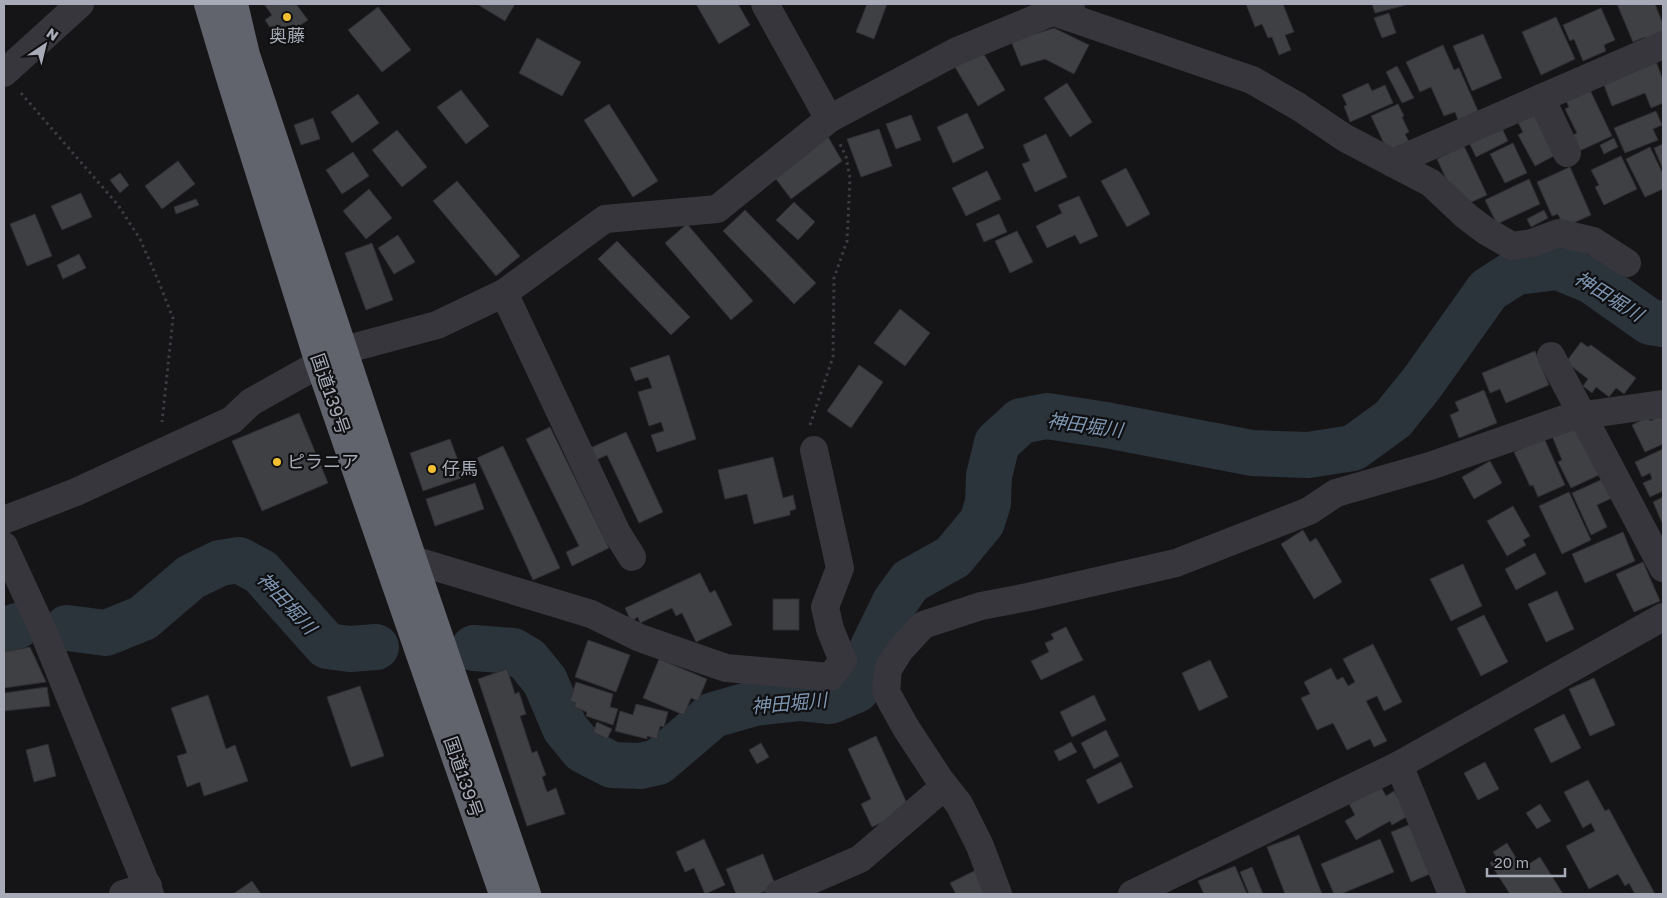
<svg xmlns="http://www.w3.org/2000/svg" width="1667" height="898" font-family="'Golos Text','Noto Sans JP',sans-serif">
  <rect width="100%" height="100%" fill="#151517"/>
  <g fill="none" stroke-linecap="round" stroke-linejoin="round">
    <!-- river -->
    <g stroke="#2b333b" stroke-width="46">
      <path d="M67,628L106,633L143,618L191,577L220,563L239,560L261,572L327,646L350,649L376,647"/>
      <path d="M4,630L17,626"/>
      <path d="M474,648L513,651L528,660L545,681L565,728L583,750L612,765L640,766L658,762L713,715L755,703L801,698L830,701L856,690L873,647L895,602L910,581L953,557L982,522L988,503L989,476L997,443L1021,421L1047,416L1106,425L1252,453L1308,455L1353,448L1393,419L1422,383L1488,290L1516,272L1558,267L1592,281L1650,322L1663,324"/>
    </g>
  </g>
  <!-- building -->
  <g fill="#3f4044" stroke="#2f2f33">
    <path d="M264,4H288L289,5L296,4L308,20L278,40L265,20L272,15Z"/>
    <path d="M477,4H515L505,21Z"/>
    <path d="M696,4H738L750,25L719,44Z"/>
    <path d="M867,4H887L874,39L856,32Z"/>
    <path d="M1246,4H1283L1294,32L1285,35L1291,50L1279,55L1272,37L1268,38L1262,24L1255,27Z"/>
    <path d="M1372,4H1405L1406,5L1375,13Z"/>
    <path d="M1617,4H1655L1663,24V35L1647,42L1645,37L1633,42Z"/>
    <path d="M378,7L411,50L382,72L348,30Z"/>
    <path d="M1601,8L1615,40L1604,45L1606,51L1583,61L1574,39L1570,41L1563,25Z"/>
    <path d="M1389,13L1396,33L1382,38L1374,18Z"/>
    <path d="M1556,17L1575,59L1541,75L1522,32Z"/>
    <path d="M1054,28L1089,45L1074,74L1045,59L1021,66L1011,41Z"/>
    <path d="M1483,34L1502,78L1472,91L1453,46Z"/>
    <path d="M537,38L581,62L562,96L519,73Z"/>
    <path d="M1443,45L1454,70L1459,68L1478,111L1458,120L1455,112L1444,116L1431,87L1420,92L1406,62Z"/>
    <path d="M982,51L1005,90L978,106L955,67Z"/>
    <path d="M1655,59L1663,80V103L1651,108L1645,93L1612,106L1602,80Z"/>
    <path d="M1397,66L1414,98L1402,103L1386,72Z"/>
    <path d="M1067,83L1092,122L1070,137L1044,98Z"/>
    <path d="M1368,83L1372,91L1385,85L1393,103L1350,122L1344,106L1347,105L1342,95Z"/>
    <path d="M1589,88L1612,136L1575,153L1568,138L1577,133L1565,109L1569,107L1565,99Z"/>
    <path d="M461,90L489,126L466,144L437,107Z"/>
    <path d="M358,94L379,123L352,143L331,112Z"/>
    <path d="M609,104L658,181L633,197L584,120Z"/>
    <path d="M1398,104L1404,116L1402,117L1409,132L1405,134L1410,144L1389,154L1371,116Z"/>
    <path d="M1537,105L1563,151L1535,166L1518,135L1523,132L1515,117Z"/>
    <path d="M1656,111L1662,125L1653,129L1658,140L1625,153L1614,128Z"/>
    <path d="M967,113L984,148L953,163L937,127Z"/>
    <path d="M911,115L921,140L896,149L886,124Z"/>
    <path d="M313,118L320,139L301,145L294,125Z"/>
    <path d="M1502,128L1508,141L1476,157L1466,136Z"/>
    <path d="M879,129L892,166L861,177L847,139Z"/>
    <path d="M397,130L427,167L402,187L372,150Z"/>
    <path d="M1046,134L1067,177L1035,192L1022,164L1030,161L1023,145Z"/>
    <path d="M827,135L842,161L791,199L773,175Z"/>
    <path d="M1614,138L1618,147L1604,154L1600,145Z"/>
    <path d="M1513,143L1527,173L1505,183L1490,154Z"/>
    <path d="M1663,144V169L1654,148Z"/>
    <path d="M1464,146L1487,195L1465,205L1455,198L1437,159Z"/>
    <path d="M1650,147L1663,174V189L1645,197L1626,159Z"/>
    <path d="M353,152L369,176L342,194L326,170Z"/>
    <path d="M1621,156L1637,189L1604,205L1595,187L1599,185L1591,170Z"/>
    <path d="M178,161L195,184L162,209L145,186Z"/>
    <path d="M1570,167L1591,215L1564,227L1558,214L1552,216L1537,182Z"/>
    <path d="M1126,168L1150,214L1127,227L1101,181Z"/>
    <path d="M987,171L1001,199L966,216L952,188Z"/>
    <path d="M120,173L129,185L120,193L110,180Z"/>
    <path d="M1529,179L1540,204L1497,224L1485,200Z"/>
    <path d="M457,181L520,256L496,276L433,201Z"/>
    <path d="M369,189L392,218L366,239L343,211Z"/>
    <path d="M81,193L92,217L62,230L51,206Z"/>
    <path d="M1079,196L1098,236L1080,244L1075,235L1047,248L1036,226L1062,213L1058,205Z"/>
    <path d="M196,199L199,205L176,214L174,207Z"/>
    <path d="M794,202L815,222L798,240L776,220Z"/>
    <path d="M745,210L816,283L794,304L723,231Z"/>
    <path d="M1544,210L1548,218L1531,227L1527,219Z"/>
    <path d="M35,214L52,256L27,266L10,224Z"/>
    <path d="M999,214L1007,232L984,242L976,224Z"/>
    <path d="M687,224L753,301L731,320L665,243Z"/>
    <path d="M1017,231L1033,262L1010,273L995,241Z"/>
    <path d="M398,235L415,262L394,274L378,248Z"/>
    <path d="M617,241L690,317L671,335L598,259Z"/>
    <path d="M372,243L393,300L366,310L345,253Z"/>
    <path d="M79,254L86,268L63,279L57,265Z"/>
    <path d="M900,309L930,333L905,366L874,343Z"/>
    <path d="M1581,342L1588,347L1591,345L1636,378L1624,394L1616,388L1609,397L1596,387L1592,393L1583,386L1588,379L1566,362Z"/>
    <path d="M1535,351L1549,385L1506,403L1500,389L1490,393L1482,373Z"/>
    <path d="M669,355L696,439L657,452L651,435L664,431L661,422L649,426L638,392L652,388L648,377L635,381L630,368Z"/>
    <path d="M859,365L883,382L851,428L827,411Z"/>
    <path d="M1484,390L1497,423L1459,438L1450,415L1459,411L1455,402Z"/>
    <path d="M299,413L328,483L262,511L232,441Z"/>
    <path d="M1661,416L1663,421V444L1645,452L1632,425L1648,417L1650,421Z"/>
    <path d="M1574,426L1601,474L1571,488L1558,462L1562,460L1552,436Z"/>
    <path d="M550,427L609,548L572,566L566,552L579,546L526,439Z"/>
    <path d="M626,432L663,512L639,523L607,455L594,461L588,449Z"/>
    <path d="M1544,438L1565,485L1538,497L1533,485L1530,486L1514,452Z"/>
    <path d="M450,439L464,477L423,491L410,453Z"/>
    <path d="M503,446L560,568L533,580L477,458Z"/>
    <path d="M1663,449V491L1650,497L1643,483L1652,479L1650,473L1642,477L1635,462Z"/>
    <path d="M773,457L783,498L793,495L796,509L790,511V515L754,524L747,494L725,499L718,470Z"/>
    <path d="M1490,461L1502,483L1474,499L1462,477Z"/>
    <path d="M1603,479L1612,498L1597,505L1607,527L1591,535L1572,493Z"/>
    <path d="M475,483L484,509L435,526L426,499Z"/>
    <path d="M1569,492L1591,540L1562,554L1539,506Z"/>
    <path d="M1663,497V525L1653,502Z"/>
    <path d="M1513,506L1530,536L1523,540L1526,545L1507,556L1487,521Z"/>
    <path d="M1303,530L1310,542L1316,538L1342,582L1314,599L1281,544Z"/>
    <path d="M1623,532L1635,561L1585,583L1572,554Z"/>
    <path d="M1535,553L1546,574L1516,590L1505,569Z"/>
    <path d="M1643,562L1660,601L1634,612L1616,574Z"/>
    <path d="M1463,564L1482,606L1451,621L1430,579Z"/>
    <path d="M700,573L710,593L715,590L732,625L696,642L682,613L676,616L672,608L640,623L638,617L631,621L625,608Z"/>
    <path d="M1557,591L1574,629L1546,642L1528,604Z"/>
    <rect x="773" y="599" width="26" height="31"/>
    <path d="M1484,615L1508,662L1481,676L1457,628Z"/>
    <path d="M1066,627L1083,660L1041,680L1031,661L1049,652L1045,643L1054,639L1051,634Z"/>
    <path d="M588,640L630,655L616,692L575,677Z"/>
    <path d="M1373,644L1402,702L1384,711L1377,696L1366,701L1387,741L1374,747L1370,739L1347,750L1333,723L1317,730L1301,698L1310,694L1304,682L1331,668L1337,680L1343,677L1348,686L1355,682L1343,659Z"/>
    <path d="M30,647L46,682L4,688V652Z"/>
    <path d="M659,659L707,679L698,701L691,698L684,715L643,698Z"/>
    <path d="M1210,660L1228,697L1199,711L1182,673Z"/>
    <path d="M507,669L515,694L519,692L526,714L520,716L532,753L537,751L546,775L542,777L547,792L556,788L565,814L527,826L478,679Z"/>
    <path d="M1594,678L1615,725L1590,736L1569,689Z"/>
    <path d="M576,682L613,694L610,707L618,709L613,725L586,716L587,712L574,707L576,703L570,701Z"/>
    <path d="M360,686L384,756L351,767L327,697Z"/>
    <path d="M47,687L50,706L4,711V693Z"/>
    <path d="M208,695L226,749L235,745L248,781L204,796L200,782L187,787L177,756L187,753L171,708Z"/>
    <path d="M1094,695L1106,720L1072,737L1060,712Z"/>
    <path d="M636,704L668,712L664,727L660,726L657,739L647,736V739L615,731L620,711L633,715Z"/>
    <path d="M1564,714L1581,748L1551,763L1534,729Z"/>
    <path d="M597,722L612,729L607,739L593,732Z"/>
    <path d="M1106,730L1119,756L1094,769L1081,743Z"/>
    <path d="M876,736L910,810L872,827L861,804L871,799L848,749Z"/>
    <path d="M1071,742L1077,752L1059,761L1054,751Z"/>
    <path d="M761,743L769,757L757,764L749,750Z"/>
    <path d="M48,744L56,776L34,782L26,750Z"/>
    <path d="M1121,762L1133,787L1098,804L1086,780Z"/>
    <path d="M1485,762L1499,789L1478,800L1464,773Z"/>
    <path d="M1588,780L1605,811L1609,809L1655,894H1635L1629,883L1625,886L1618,874L1589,889L1566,846L1595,831L1591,823L1583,828L1564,792Z"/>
    <path d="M1380,785L1386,796L1394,791L1408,816L1392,825L1390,821L1356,840L1345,821L1355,815L1348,802Z"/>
    <path d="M1540,804L1551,821L1537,829L1526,813Z"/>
    <path d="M1411,824L1430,874L1411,882L1391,832Z"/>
    <path d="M1299,835L1322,894H1285L1267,847Z"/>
    <path d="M704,839L725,885L705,894L694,868L685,872L676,852Z"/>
    <path d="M1380,839L1394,872L1341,894H1334L1321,864Z"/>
    <path d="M1507,843L1522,868L1540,857L1563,894H1510L1490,863L1497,858L1493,852Z"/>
    <path d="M763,854L776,887L758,894H736L726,869Z"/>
    <path d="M1235,866L1247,894H1204L1198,881Z"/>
    <path d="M1252,867L1263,894H1249L1240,872Z"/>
    <path d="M976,870L987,894H956L950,883Z"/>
    <path d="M252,881L261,894H233Z"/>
  </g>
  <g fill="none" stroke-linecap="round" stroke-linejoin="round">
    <!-- path -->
    <g stroke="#3c3d43" stroke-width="3" stroke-dasharray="2.5 4" stroke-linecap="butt">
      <path d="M21,93L118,205L140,239L158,280L173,318L162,422"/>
      <path d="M810,425L833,357L834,278L847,241L850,178L846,157L840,144"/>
    </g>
    <!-- street -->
    <g stroke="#36363c" stroke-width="28">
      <path d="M765,4L829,119"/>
      <path d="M1051,11L1252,80L1299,107L1345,138L1431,183L1466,216L1486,231L1512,246L1532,243L1559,233L1593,241L1627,263"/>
      <path d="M4,73L80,4"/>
      <path d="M1541,98L1567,153"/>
      <path d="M1392,163L1663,45"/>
      <path d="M504,293L617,533L632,557"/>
      <path d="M1551,356L1663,568"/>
      <path d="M4,520L76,492L232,420L251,402L344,350L437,325L504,293L605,219L717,209L829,119L955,52L1071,4"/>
      <path d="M4,546L44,633L150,894"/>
      <path d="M413,560L591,614L640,638L726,668L830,677L843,661L830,629L825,607L840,568L814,450"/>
      <path d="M1399,765L1452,894"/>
      <path d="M123,894L148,886"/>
      <path d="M779,894L860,859L945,786"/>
      <path d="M998,894L980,846L959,804L940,780L906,728L886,692L888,669L900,650L923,625L981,606L1028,597L1176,563L1309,511L1336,493L1430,466L1570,417L1662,404"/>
      <path d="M1132,894L1399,765L1663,617"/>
    </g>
    <!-- highway -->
    <g stroke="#62646d" stroke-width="28">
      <path d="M208,4L231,81L319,363L503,894"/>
      <path d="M234,4L246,55L413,560L527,894"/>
    </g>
  </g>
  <!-- markers -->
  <g fill="#f2bf32" stroke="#101012" stroke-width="2">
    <circle cx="287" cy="17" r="5"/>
    <circle cx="277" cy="462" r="5"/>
    <circle cx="432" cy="469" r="5"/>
  </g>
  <g text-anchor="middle" stroke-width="4.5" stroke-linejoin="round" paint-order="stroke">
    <!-- poi labels -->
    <g font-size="18" fill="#a7abb7" stroke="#101012" text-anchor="start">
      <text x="287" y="42" text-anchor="middle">奥藤</text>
      <text x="287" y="468">ピラニア</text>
      <text x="442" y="475">仔馬</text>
    </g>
    <!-- street labels -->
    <g font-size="18" fill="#a7abb7" stroke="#101012">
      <text transform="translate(330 394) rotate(71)" y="6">国道139号</text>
      <text transform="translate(463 777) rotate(71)" y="6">国道139号</text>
    </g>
    <!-- water labels -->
    <g font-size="19" font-style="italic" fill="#7e96b2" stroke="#101012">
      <text transform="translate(1609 296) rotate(32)" y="7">神田堀川</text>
      <text transform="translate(1085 425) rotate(8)" y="7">神田堀川</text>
      <text transform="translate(287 603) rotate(47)" y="7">神田堀川</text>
      <text transform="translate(789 703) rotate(-5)" y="7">神田堀川</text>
    </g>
  </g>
  <!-- border -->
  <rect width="1667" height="898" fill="none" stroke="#a7abb7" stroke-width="10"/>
  <!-- north arrow -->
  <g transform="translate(45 45) rotate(35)" stroke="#101012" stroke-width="4" paint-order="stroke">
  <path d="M0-4L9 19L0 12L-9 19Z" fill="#a7abb7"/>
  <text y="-8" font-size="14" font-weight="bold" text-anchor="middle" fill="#a7abb7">N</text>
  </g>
  <!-- scale -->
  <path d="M1487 868v8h78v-8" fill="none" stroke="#a7abb7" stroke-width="2.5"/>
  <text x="1494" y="868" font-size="15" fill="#a7abb7" stroke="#101012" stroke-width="4" paint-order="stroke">20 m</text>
</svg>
